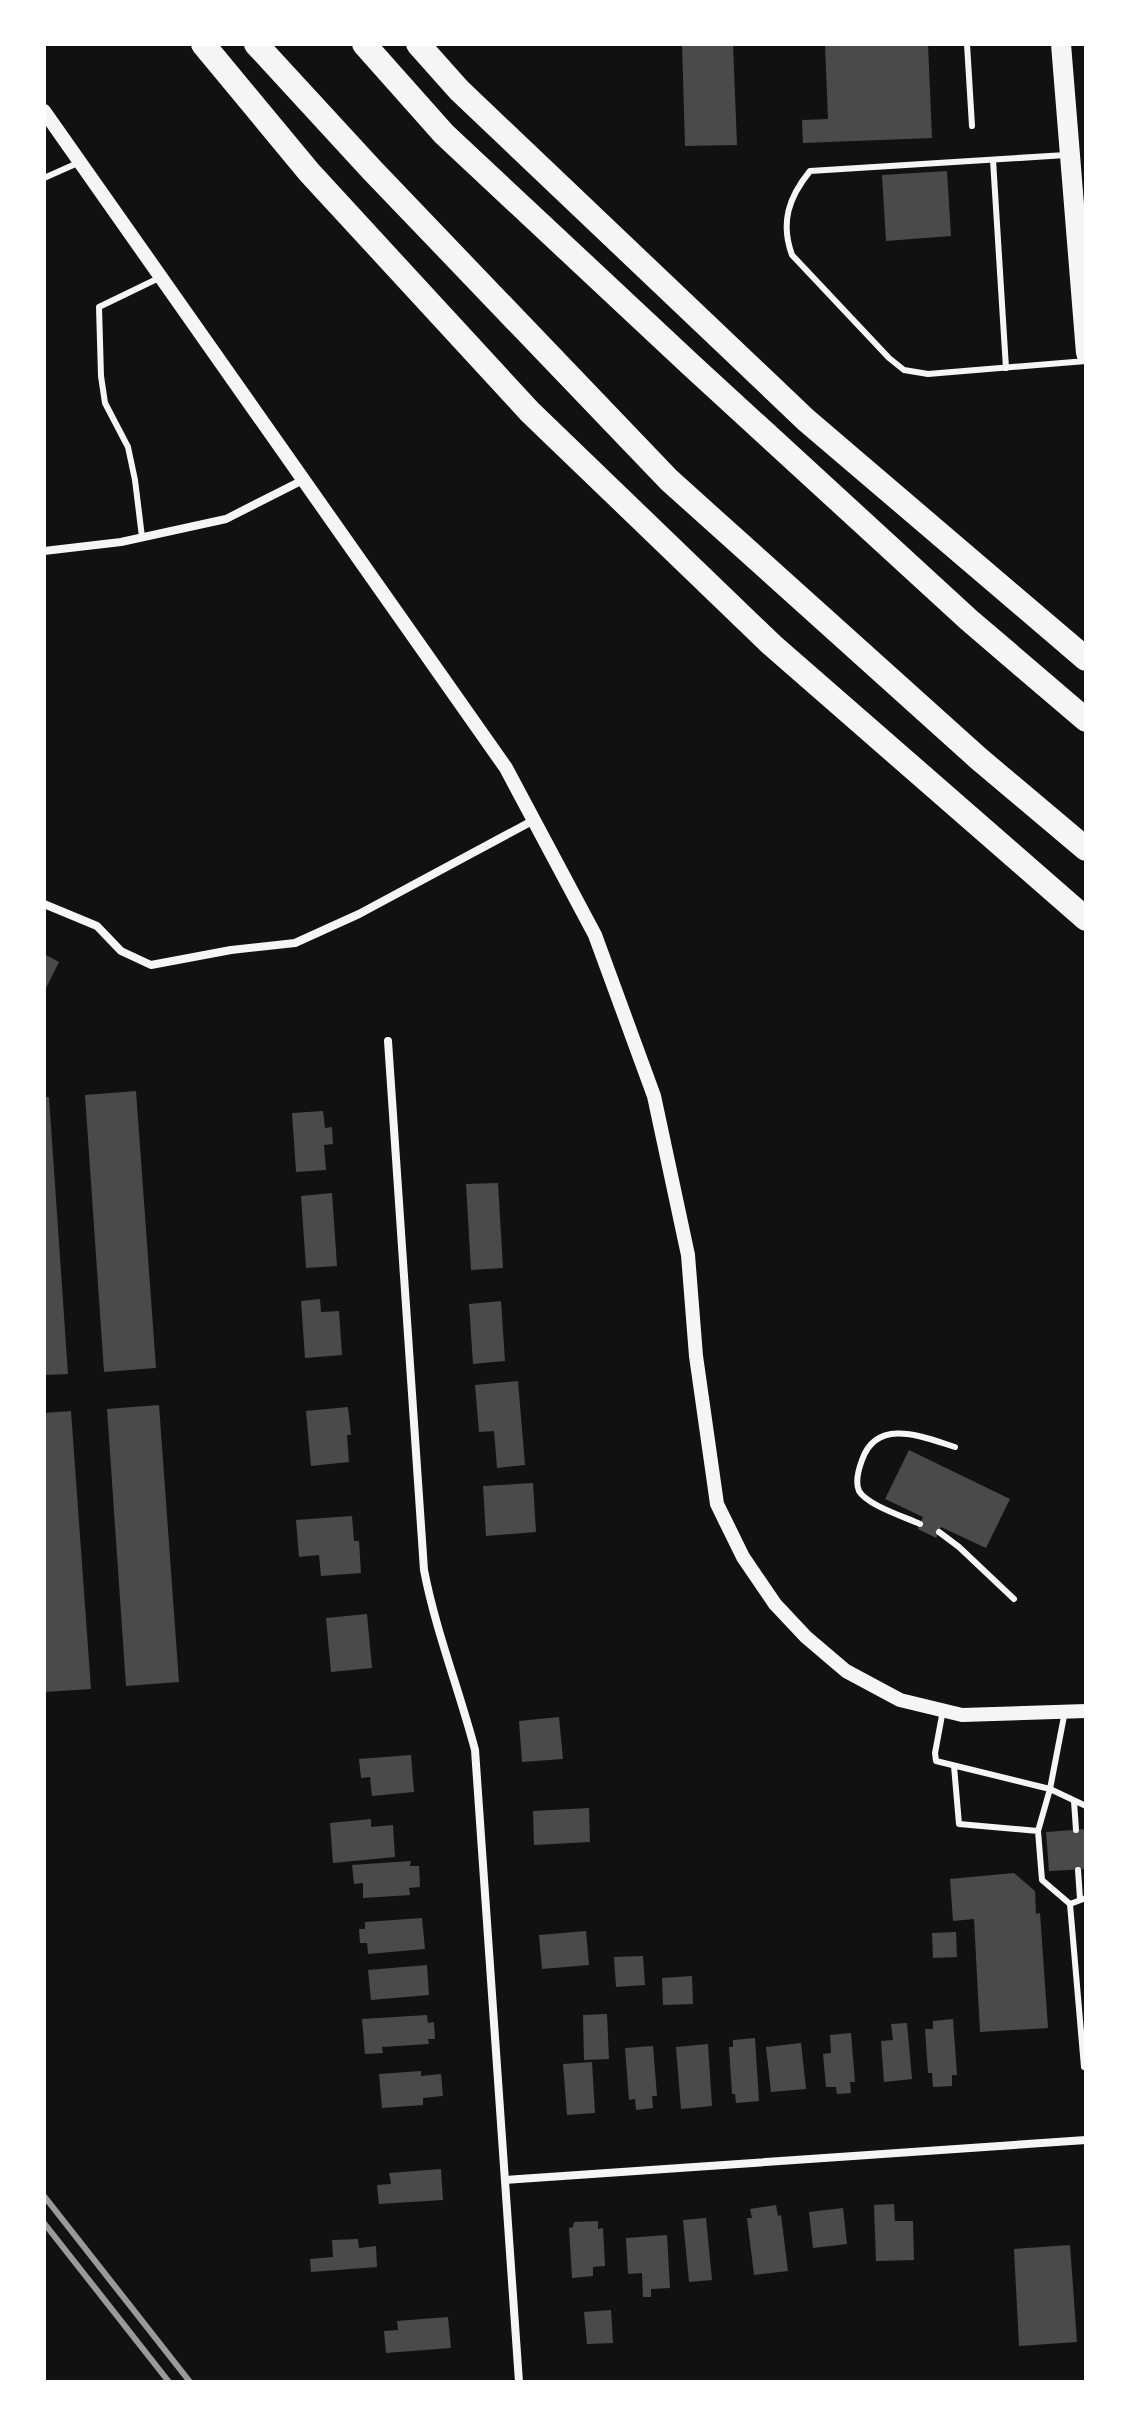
<svg xmlns="http://www.w3.org/2000/svg" width="1130" height="2426" font-family="Barlow,sans-serif">
  <rect width="100%" height="100%" fill="#111"/>
  <!-- building -->
  <g fill="#4a4a4a">
    <path d="M682,44H733L737,145L685,146Z"/>
    <path d="M825,44H928L932,138L803,143L802,120L828,119Z"/>
    <path d="M947,171L951,236L886,241L882,175Z"/>
    <path d="M44,954L59,962L44,992Z"/>
    <path d="M136,1091L156,1368L104,1372L85,1095Z"/>
    <path d="M44,1097H49L68,1374L44,1375Z"/>
    <path d="M323,1111L325,1128L332,1127L333,1144L324,1145L326,1170L296,1172L292,1113Z"/>
    <path d="M498,1183L503,1268L471,1270L466,1184Z"/>
    <path d="M332,1193L337,1266L306,1268L301,1196Z"/>
    <path d="M320,1299L321,1312L339,1311L342,1355L305,1358L301,1301Z"/>
    <path d="M501,1301L505,1361L473,1364L469,1304Z"/>
    <path d="M518,1381L525,1465L497,1468L494,1431L479,1432L475,1385Z"/>
    <path d="M159,1405L179,1682L126,1686L107,1409Z"/>
    <path d="M348,1407L351,1435H347L349,1462L311,1466L306,1411Z"/>
    <path d="M71,1411L91,1689L44,1692V1413Z"/>
    <path d="M909,1450L1010,1499L986,1548L941,1527L936,1538L918,1529L923,1517L885,1499Z"/>
    <path d="M533,1483L536,1532L486,1536L483,1486Z"/>
    <path d="M352,1516L354,1541H359L361,1573L321,1576L319,1555L299,1557L296,1520Z"/>
    <path d="M367,1614L372,1668L331,1672L326,1618Z"/>
    <path d="M559,1717L563,1759L522,1762L519,1721Z"/>
    <path d="M411,1755L414,1792L372,1796L370,1777L361,1778L359,1759Z"/>
    <path d="M589,1808L590,1842L534,1845L533,1811Z"/>
    <path d="M371,1819V1827L393,1825L395,1857L333,1863L330,1823Z"/>
    <path d="M1086,1829V1869L1049,1871L1046,1832Z"/>
    <path d="M411,1861L410,1866H419L420,1887L409,1888L410,1895L363,1898V1883L354,1884L352,1865Z"/>
    <path d="M1014,1873L1035,1891L1036,1914L1040,1913L1048,2028L980,2032L974,1919L953,1921L950,1879Z"/>
    <path d="M422,1918L425,1949L368,1954L367,1943H360L359,1929H365V1922Z"/>
    <path d="M586,1931L589,1965L542,1969L539,1935Z"/>
    <path d="M956,1932L957,1957L933,1958L932,1933Z"/>
    <path d="M643,1956L645,1985L616,1987L614,1957Z"/>
    <path d="M427,1965L429,1995L371,2000L368,1970Z"/>
    <path d="M692,1976L693,2004L663,2005L662,1978Z"/>
    <path d="M607,2014L609,2059L584,2060L583,2015Z"/>
    <path d="M427,2015L428,2023L434,2022L435,2039H428L429,2044L382,2047L383,2053L365,2054L362,2019Z"/>
    <path d="M953,2019L957,2075H952V2086L933,2087L932,2073H928L925,2029H933V2021Z"/>
    <path d="M907,2023L912,2079L884,2082L881,2041L893,2040L891,2024Z"/>
    <path d="M851,2033L855,2082H850L851,2093L837,2094L836,2087H826L823,2054L831,2053L830,2035Z"/>
    <path d="M755,2038L759,2101L736,2103L735,2094H732L729,2047H733V2040Z"/>
    <path d="M801,2043L806,2089L771,2092L766,2047Z"/>
    <path d="M708,2044L712,2106L681,2109L676,2047Z"/>
    <path d="M653,2046L657,2096H652L653,2108L636,2110L635,2099L629,2100L625,2048Z"/>
    <path d="M592,2062L595,2113L567,2115L563,2064Z"/>
    <path d="M421,2071V2076L441,2074L443,2096L423,2098V2105L382,2108L379,2074Z"/>
    <path d="M441,2169L443,2200L379,2204L377,2185L391,2184L389,2173Z"/>
    <path d="M894,2204L895,2221H913L914,2260L876,2261L874,2205Z"/>
    <path d="M776,2205L778,2216L781,2215L788,2271L754,2275L747,2218H752L750,2209Z"/>
    <path d="M843,2208L847,2244L813,2248L809,2212Z"/>
    <path d="M706,2218L712,2280L689,2282L683,2220Z"/>
    <path d="M598,2221V2229L603,2228L605,2266L593,2267V2276L572,2278L569,2228L573,2227L574,2222Z"/>
    <path d="M667,2235L670,2288L651,2289V2297H643L642,2273L628,2274L626,2238Z"/>
    <path d="M358,2239L359,2248L376,2246L377,2267L311,2272L310,2259L333,2257L332,2240Z"/>
    <path d="M1070,2245L1077,2342L1019,2346L1014,2249Z"/>
    <path d="M611,2310L613,2343L587,2344L584,2312Z"/>
    <path d="M448,2317L451,2348L386,2353L384,2331L398,2330L397,2321Z"/>
  </g>
  <g fill="none" stroke-linecap="round" stroke-linejoin="round">
    <!-- service -->
    <g stroke="#f5f5f5" stroke-width="6">
      <path d="M967,44L972,126"/>
      <path d="M1066,155L810,171C789,197 780,222 792,255L889,358L904,370L928,374L1086,361"/>
      <path d="M993,160L1006,368"/>
      <path d="M44,178L80,162"/>
      <path d="M142,537L135,480L128,447L105,403L101,376L99,307L161,277"/>
      <path d="M920,1524C905,1517 867,1505 859,1491C855,1482 859,1468 862,1460C877,1417 923,1437 955,1447"/>
      <path d="M939,1532L959,1547L1014,1599"/>
      <path d="M943,1710L935,1753L936,1761L1050,1789L1086,1806"/>
      <path d="M954,1766L959,1824L1038,1831L1042,1880L1070,1904"/>
      <path d="M1074,1801L1076,1830"/>
      <path d="M1038,1831L1050,1789L1065,1711"/>
      <path d="M1078,1870L1080,1899"/>
      <path d="M1084,2067L1070,1904L1086,1898"/>
    </g>
    <!-- minor -->
    <g stroke="#f5f5f5" stroke-width="8">
      <path d="M44,551L121,542L226,519L303,480"/>
      <path d="M44,904L97,926L121,951L151,965L231,950L295,943L359,914L534,820"/>
      <path d="M388,1041L424,1570C436,1632 459,1689 475,1750L519,2382"/>
      <path d="M506,2180L1086,2140"/>
    </g>
    <!-- tertiary -->
    <path stroke="#f5f5f5" stroke-width="14" d="M44,111L506,768L595,935L654,1096L688,1255L696,1356L717,1504L743,1557L775,1604L806,1637L846,1671L900,1700L962,1715L1086,1711"/>
    <!-- primary -->
    <path stroke="#f5f5f5" stroke-width="20" d="M1061,44L1086,353"/>
    <!-- motorway -->
    <g stroke="#f5f5f5" stroke-width="24">
      <path d="M203,44L309,172L530,412L772,645L1086,919"/>
      <path d="M256,44L372,170L669,480L978,758L1086,849"/>
      <path d="M364,44L444,134L691,365L969,620L1086,720"/>
      <path d="M418,44L459,90L806,420L1086,659"/>
    </g>
    <!-- rail -->
    <g stroke="#9a9a9a" stroke-width="6">
      <path d="M44,2196L190,2382"/>
      <path d="M44,2223L169,2382"/>
    </g>
  </g>
  <!-- border -->
  <rect width="1130" height="2426" fill="none" stroke="#ffffff" stroke-width="92"/>
</svg>
